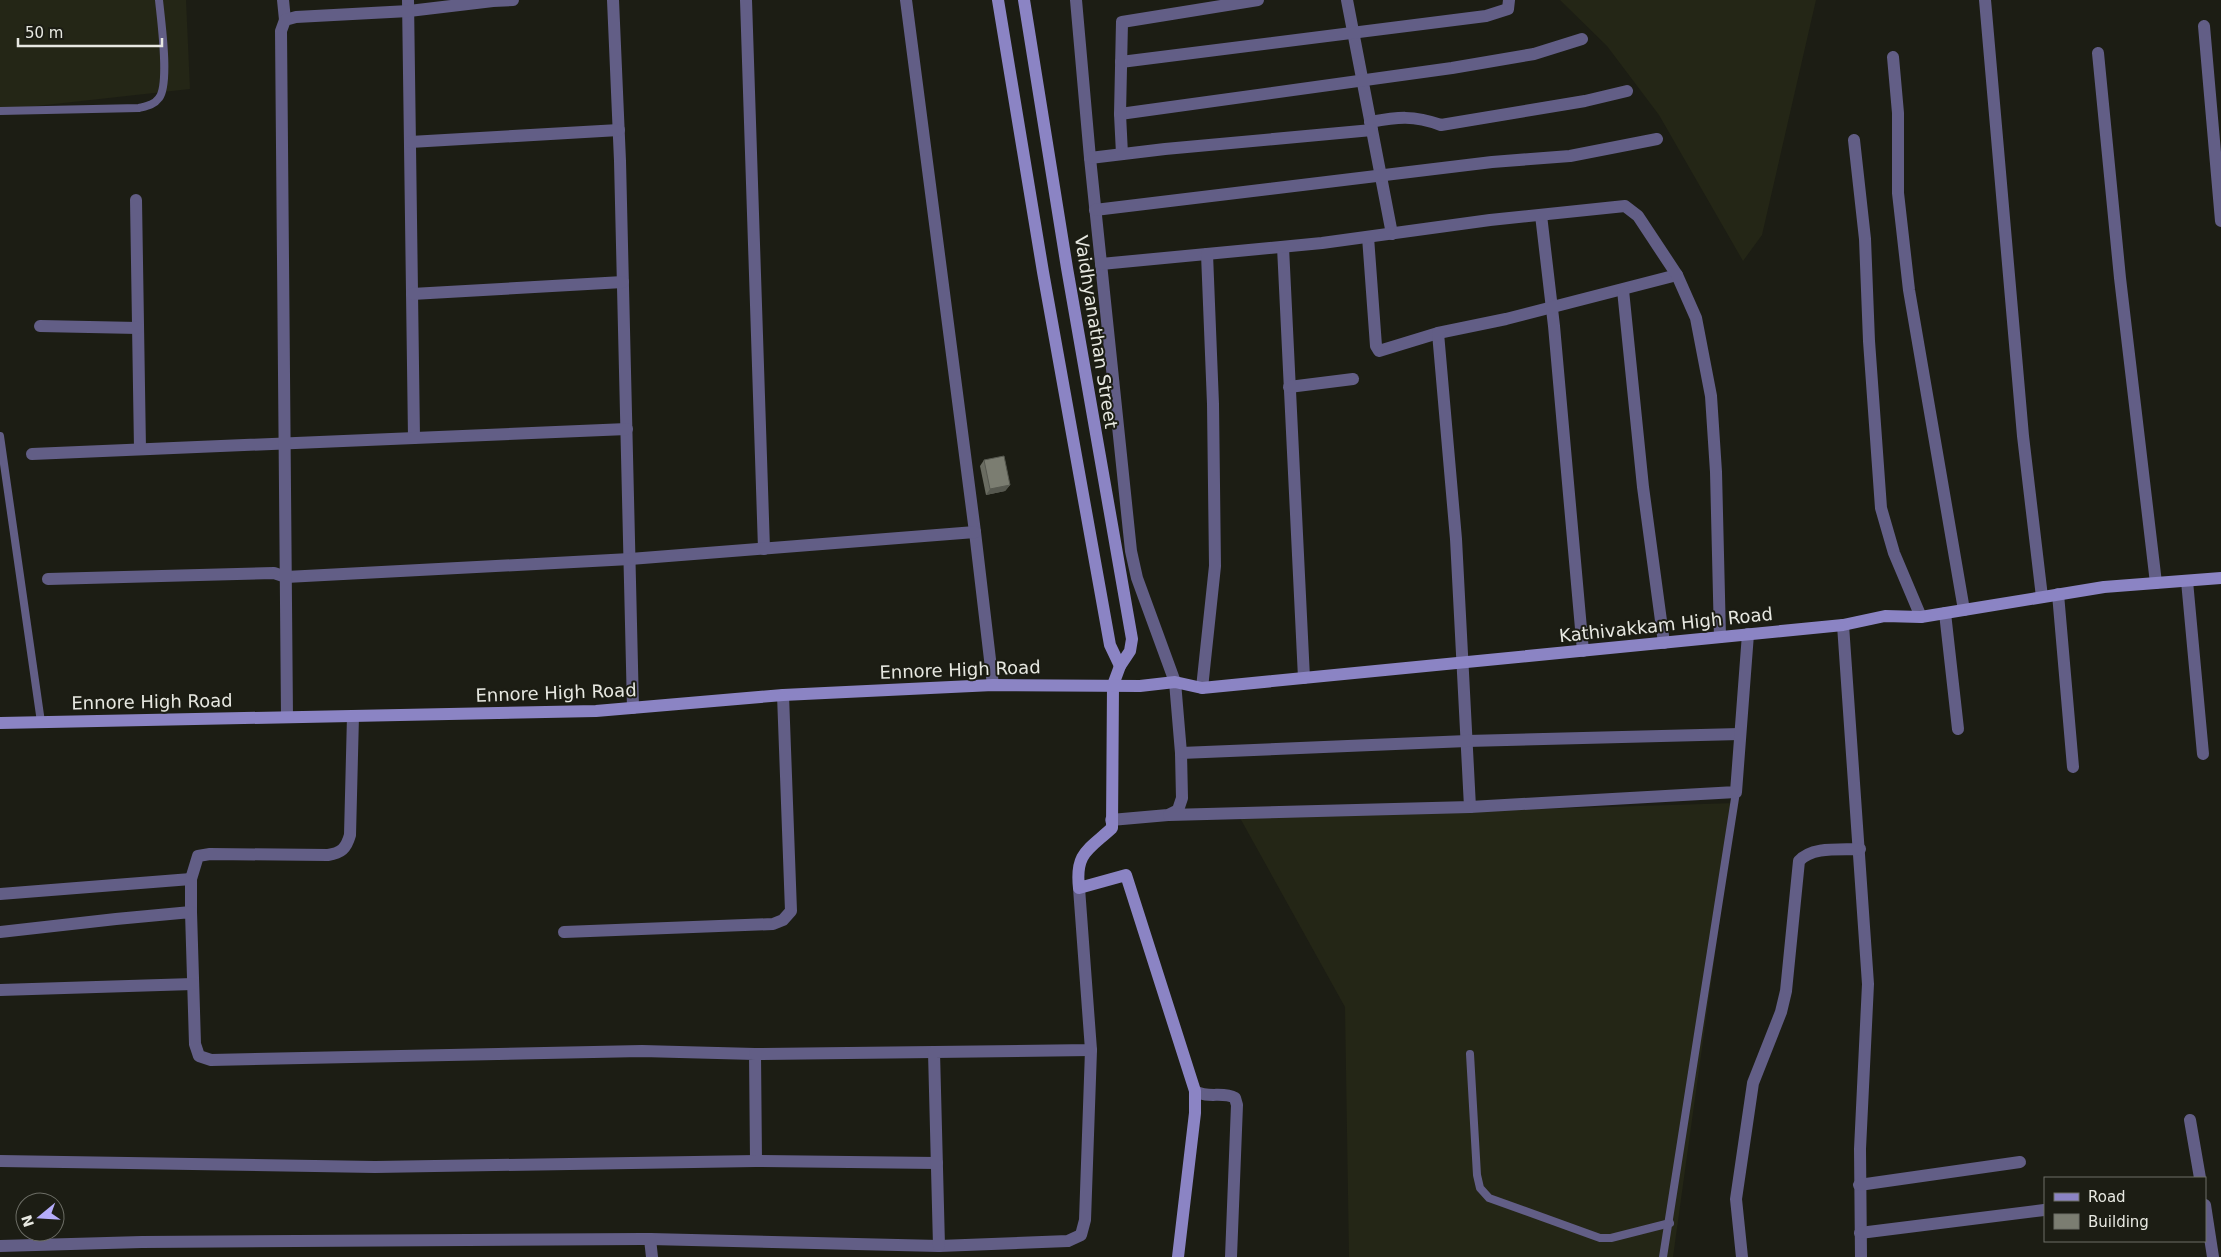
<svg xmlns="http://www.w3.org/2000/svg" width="2221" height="1257" font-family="'DejaVu Sans',sans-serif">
  <rect width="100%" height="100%" fill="#1c1d14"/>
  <!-- built -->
  <g fill="#242616">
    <path d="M0,0H186L190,89L0,110Z"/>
    <path d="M1560,0H1816L1762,235L1743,261L1659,115L1607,46Z"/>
    <path d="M1736,803L1673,1257H1349L1345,1007L1240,818Z"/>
  </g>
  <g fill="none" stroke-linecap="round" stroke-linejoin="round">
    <!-- lane -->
    <g stroke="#625e86" stroke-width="8">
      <path d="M0,111L139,108C147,106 154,105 159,98C170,84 161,20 159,0"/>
      <path d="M0,436L41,722"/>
      <path d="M1470,1054L1477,1175L1480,1188L1489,1198L1600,1238H1611L1670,1223"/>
      <path d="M1663,1257L1736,792"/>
    </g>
    <!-- street -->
    <g stroke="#625e86" stroke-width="12">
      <path d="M283,0L285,20"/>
      <path d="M408,0L414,438"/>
      <path d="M613,0L620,161L633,708"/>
      <path d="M746,0L764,549"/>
      <path d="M906,0L975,532L993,685"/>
      <path d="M1076,0L1090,158L1131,551L1137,578L1175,682L1181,753L1182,798L1178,810L1168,815L1111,820"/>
      <path d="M1347,0L1392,234"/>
      <path d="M1985,0L2023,436L2042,597"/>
      <path d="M2204,26L2221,221"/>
      <path d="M2098,53L2120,278L2156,583"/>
      <path d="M1893,57L1898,113V193L1909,290L1964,610"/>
      <path d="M1121,62L1486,16L1508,9L1509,0"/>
      <path d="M1120,114L1452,68L1534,54L1582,39"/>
      <path d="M1370,122C1398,117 1413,115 1441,125L1585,101L1627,91"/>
      <path d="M1854,140L1865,239L1869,341L1881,508L1894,553L1921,617"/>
      <path d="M410,142L619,130"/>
      <path d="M1122,154L1120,114L1122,22L1258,0"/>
      <path d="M1090,158L1165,149L1372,130"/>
      <path d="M136,200L140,449"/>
      <path d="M1095,210L1492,162L1570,156L1657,139"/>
      <path d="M1541,215L1554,326L1583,651"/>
      <path d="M1368,237L1376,346L1379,351L1438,333L1506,319L1677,275"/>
      <path d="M1283,247L1304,678"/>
      <path d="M1101,264L1322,243L1490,220L1625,206L1638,216L1677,275L1696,318L1711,396L1716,472L1720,637"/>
      <path d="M1623,290L1643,487L1664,643"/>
      <path d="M412,294L623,282"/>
      <path d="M40,326L138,328"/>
      <path d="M1438,333L1456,539L1470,807"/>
      <path d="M1289,387L1353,379"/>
      <path d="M32,454L627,429"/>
      <path d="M48,579L274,573L286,577L630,559L975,532"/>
      <path d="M2187,581L2203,754"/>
      <path d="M2058,594L2073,767"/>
      <path d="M1945,613L1958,729"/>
      <path d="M1843,625L1868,984L1860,1149L1861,1257"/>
      <path d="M1202,688L1215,566L1213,404L1207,254"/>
      <path d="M287,717L281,31L285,20L296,17L409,11L493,1L513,0"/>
      <path d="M1181,753L1467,741L1740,734"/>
      <path d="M1169,815L1470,807L1736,792L1748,634"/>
      <path d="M0,894L191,879"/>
      <path d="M191,912V879L198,856L210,854L328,855C341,853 346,849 350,835L353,716"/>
      <path d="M0,932L116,919L191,912L195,1044L199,1056L211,1060L642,1051L755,1054L756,1161"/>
      <path d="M564,932L773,924L783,920L791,911L783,695"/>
      <path d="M0,990L193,984"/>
      <path d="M755,1054L934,1052"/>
      <path d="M1195,1091C1208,1099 1223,1091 1235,1098L1237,1105L1231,1257"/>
      <path d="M2190,1120L2200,1178"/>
      <path d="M0,1161L375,1167L756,1161L937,1163"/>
      <path d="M1859,1185L2020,1162"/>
      <path d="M2205,1205L2213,1257"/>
      <path d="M1860,1233L2044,1210"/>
      <path d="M650,1239L939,1246L1068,1241L1081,1235L1085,1220L1091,1050"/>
      <path d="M0,1246L142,1242L642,1239H650L652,1257"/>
      <path d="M939,1246L934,1052L1091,1050L1079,888"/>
      <path d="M1742,1257L1736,1199L1753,1083L1781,1012L1786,991L1799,861C1812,846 1841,850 1860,849"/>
    </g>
    <!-- secondary -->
    <g stroke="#8b84c4" stroke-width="12">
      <path d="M998,0L1043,272L1110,645L1120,666"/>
      <path d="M1024,0L1067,268L1132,639L1130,651L1120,666L1113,685L1112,828C1088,850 1075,853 1079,888L1126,875L1195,1091V1113L1178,1257"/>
      <path d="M0,723L596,711L783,695L993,685L1140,686L1175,682L1202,688L1843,625L1885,616L1921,617L2104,587L2221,578"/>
    </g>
  </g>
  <!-- wall -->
  <path fill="#6a6c61" d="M984,460L1010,485L1005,491L986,495L980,466Z"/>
  <!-- shaded-wall -->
  <path fill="#56584f" d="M1010,485L1005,491L986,495L990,489Z"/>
  <!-- building -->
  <path fill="#7b7d71" stroke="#56584f" d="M1004,456L1010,485L990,489L984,460Z"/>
  <g text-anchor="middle" stroke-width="4" stroke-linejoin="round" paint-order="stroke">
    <!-- street labels -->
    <g font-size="18" fill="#e7e8e1" stroke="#1c1d14">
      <text transform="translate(1096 332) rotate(81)" y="6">Vaidhyanathan Street</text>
      <text transform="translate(1666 625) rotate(-6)" y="6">Kathivakkam High Road</text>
      <text transform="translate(960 670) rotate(-2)" y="6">Ennore High Road</text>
      <text transform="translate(556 693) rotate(-2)" y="6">Ennore High Road</text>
      <text transform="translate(152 702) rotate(-1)" y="6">Ennore High Road</text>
    </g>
  </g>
  <!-- legend -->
  <rect x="2044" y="1177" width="162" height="65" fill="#1c1d14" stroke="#6d6e66"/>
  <rect x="2054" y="1193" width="25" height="8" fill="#8b84c4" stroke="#6d6e66"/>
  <text x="2088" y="1202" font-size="15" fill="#e7e8e1">Road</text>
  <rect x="2054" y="1214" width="25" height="15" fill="#7b7d71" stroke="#6d6e66"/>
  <text x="2088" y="1227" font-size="15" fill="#e7e8e1">Building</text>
  <!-- north arrow -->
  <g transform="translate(40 1217) rotate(252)"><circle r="24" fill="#1c1d14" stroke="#6d6e66"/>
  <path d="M0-4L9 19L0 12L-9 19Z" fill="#b4acf9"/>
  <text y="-8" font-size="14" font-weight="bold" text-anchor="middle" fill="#e7e8e1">N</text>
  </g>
  <!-- scale -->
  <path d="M18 38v8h144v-8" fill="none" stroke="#e7e8e1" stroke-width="2.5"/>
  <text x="25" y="38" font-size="15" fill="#e7e8e1" stroke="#1c1d14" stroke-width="4" paint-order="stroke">50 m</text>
</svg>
